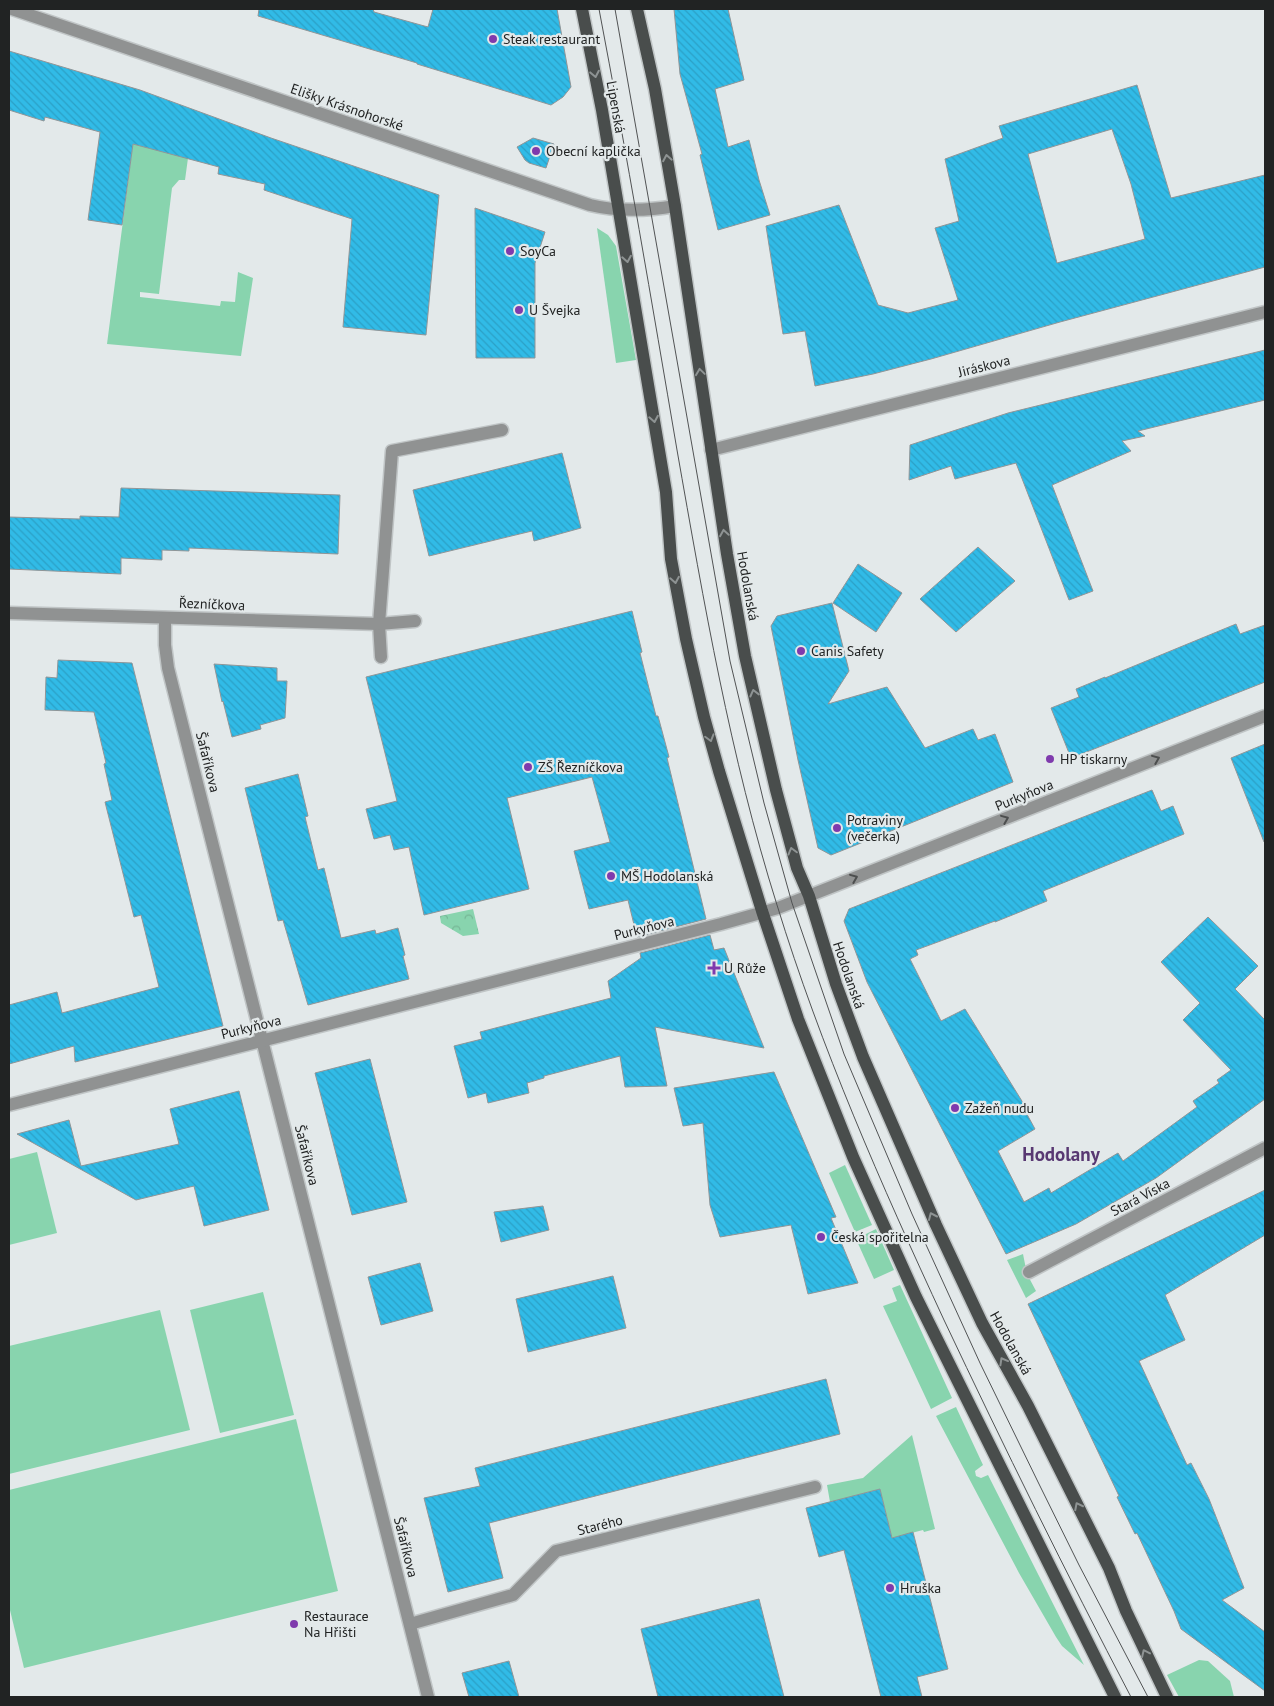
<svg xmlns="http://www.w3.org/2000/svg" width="1274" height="1706" font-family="'PT Sans',sans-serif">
  <defs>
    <pattern id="park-crowns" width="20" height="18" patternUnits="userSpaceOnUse" patternTransform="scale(1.25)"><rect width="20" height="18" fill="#88d4ae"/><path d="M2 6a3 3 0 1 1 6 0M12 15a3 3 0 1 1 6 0" fill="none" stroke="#75b695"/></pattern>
    <pattern id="building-back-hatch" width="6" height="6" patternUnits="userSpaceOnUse" patternTransform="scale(1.25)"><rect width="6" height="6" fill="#31bbe7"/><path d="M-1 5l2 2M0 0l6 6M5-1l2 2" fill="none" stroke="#2ba0c6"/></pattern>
  </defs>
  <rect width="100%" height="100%" fill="#e3e9ea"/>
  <!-- green -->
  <g fill="#88d4ae">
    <path d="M133,144L188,158L185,180H179L172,188L159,294L140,292V297L220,306L221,301L235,302L238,272L253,278L241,356L107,344Z"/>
    <path d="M597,228L608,235L616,246L636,360L616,363Z"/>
    <path d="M37,1152L57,1233L9,1245V1159Z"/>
    <path d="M845,1165L872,1225L855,1232L829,1173Z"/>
    <path d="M876,1229L894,1270L874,1279L856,1239Z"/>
    <path d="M1023,1254L1027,1274L1036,1291L1026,1298L1007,1260Z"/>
    <path d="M900,1285L952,1398L931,1409L883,1306L897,1301L892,1288Z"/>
    <path d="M263,1292L294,1415L220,1433L190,1310Z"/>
    <path d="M160,1310L190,1430L9,1474V1346Z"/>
    <path d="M956,1407L983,1465L975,1471L976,1476L981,1478L988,1475L1084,1665L1062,1646L1056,1637L1019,1573L936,1416Z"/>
    <path d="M296,1419L338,1591L24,1668L9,1606V1490Z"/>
    <path d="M912,1435L935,1529L924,1532L923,1530L892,1538L880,1489L830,1502L827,1485L863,1478Z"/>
    <path d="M1199,1660L1208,1661L1230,1681L1234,1697H1179L1167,1675Z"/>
  </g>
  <!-- park -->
  <path fill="url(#park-crowns)" d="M473,909L479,934L463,936L441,923L440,916Z"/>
  <!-- building -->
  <g fill="url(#building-back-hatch)" stroke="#909597" fill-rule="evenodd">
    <path d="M259,9H373L374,12L428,27L433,9H557L571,87L563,97L551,105L417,64V63L258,16Z"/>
    <path d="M674,9H728L744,80L715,89L728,147L749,140L759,180L770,215L718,230L700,155L702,154L680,74Z"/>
    <path d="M9,51L140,90L271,138L439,195L426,335L343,327L352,219L264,190L265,184L218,174L219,167L133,144L122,225L88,220L100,132L45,117L44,121L9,110Z"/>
    <path d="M1137,85L1171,198L1265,175V267L1060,322L931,359L873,374L815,386L805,331L783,334L766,226L839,205L878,305L908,313L958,300L935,228L959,221L945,159L1003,138L999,126ZM1112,129L1131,184L1145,239L1057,263L1028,154Z"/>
    <path d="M533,138L554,144L546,168L529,163L525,160L517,147Z"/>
    <path d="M475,208L545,232L535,263V358H476Z"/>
    <path d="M1265,350V400L1138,431L1145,436L1122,441L1131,451L1052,485L1093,591L1069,600L1016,463L955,479L951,466L909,480L910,445L1008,413Z"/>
    <path d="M562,453L581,528L534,541L532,531L429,556L413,490Z"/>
    <path d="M121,488L340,495L338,554L189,548V551L162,550V560L121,558V574L9,569V517L80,519V516L119,517Z"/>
    <path d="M978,547L1015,581L956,632L920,599Z"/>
    <path d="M858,564L902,593L876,632L833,603Z"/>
    <path d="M832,603L849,671L828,704L887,687L925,748L973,729L978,740L995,734L1013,782L831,855L818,848L798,760L771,626L777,616Z"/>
    <path d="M632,611L642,652L640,653L656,716H658L669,757L667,758L706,919L637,937L628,900L589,909L574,851L610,842L592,777L507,798L529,889L424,915L409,847L394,850L390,835L374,839L366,809L397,801L366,677Z"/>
    <path d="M1236,624L1240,634L1265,625V682L1071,758L1051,708L1079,697L1076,689L1105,677V678Z"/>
    <path d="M58,660L132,663L223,1026L75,1062L74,1046L9,1064V1005L57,992L62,1013L159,987L141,915L134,917L105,802L112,800L104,764L106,763L94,712L45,710L46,677L57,678Z"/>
    <path d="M214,664L277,668V681H287L285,718L260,725L261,729L232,737L223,701L222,702Z"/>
    <path d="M1265,744V841L1264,842L1231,758Z"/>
    <path d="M298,774L308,816L305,817L318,870L324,868L341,938L375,930L376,934L398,928L405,955L403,956L409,979L308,1005L283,920L278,921L245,788Z"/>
    <path d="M1152,790L1161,811L1173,806L1184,834L1043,891L1047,901L995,922V921L916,950L918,955L910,959L941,1021L965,1009L1025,1106L1023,1107L1035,1129L998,1151L1024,1202L1049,1188L1051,1193L1118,1153L1123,1161L1197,1107L1193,1101L1219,1083L1217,1080L1231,1070L1183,1020L1200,1003L1161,962L1208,917L1258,966L1235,989L1265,1020V1099L1156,1178L1076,1224L1006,1254L867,982L844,921L849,909Z"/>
    <path d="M710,935L714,950L724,948L764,1048L655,1027L667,1086L625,1087L620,1056L544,1076V1078L527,1083L529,1093L488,1103L486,1093L468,1098L454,1046L482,1039L480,1032L611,998L608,981L641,958L640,953Z"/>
    <path d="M370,1059L407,1202L352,1215L315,1073Z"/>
    <path d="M774,1072L836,1217L831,1218L858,1283L808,1294L791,1225L720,1237L710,1205L703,1123L683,1126L674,1088Z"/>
    <path d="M239,1091L269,1210L204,1226L194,1186L136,1200L17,1134L69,1120L81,1166L179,1144L170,1109Z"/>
    <path d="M1265,1190V1235L1165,1295L1185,1340L1139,1361L1187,1465L1191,1463L1209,1499L1244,1588L1222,1600L1265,1632V1691L1181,1629L1174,1611L1137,1533L1135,1534L1117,1497L1119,1496L1028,1304Z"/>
    <path d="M543,1206L549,1230L501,1242L494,1212Z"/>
    <path d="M420,1263L433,1311L381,1325L368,1277Z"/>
    <path d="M613,1276L626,1328L528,1352L516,1299Z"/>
    <path d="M826,1379L840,1434L489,1523L503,1578L448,1592L424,1498L480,1486L475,1468Z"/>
    <path d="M880,1489L892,1538L913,1532L948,1669L917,1677L922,1697H881L844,1550L819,1557L806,1508Z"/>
    <path d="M759,1599L784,1697H658L641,1629Z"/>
    <path d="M509,1661L519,1697H469L462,1673Z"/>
  </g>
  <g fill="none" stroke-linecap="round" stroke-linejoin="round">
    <!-- lane casing -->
    <g stroke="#c0c5c6" stroke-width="15">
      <path id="lane" d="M381,657L379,624L392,451L502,430"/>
    </g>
    <!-- street casing -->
    <g stroke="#c0c5c6" stroke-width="15">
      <g id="street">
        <path d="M12,9L590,205C619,212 646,211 675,206"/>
        <path d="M711,450L1265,312"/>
        <path d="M9,613L379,624L415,621"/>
        <path d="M165,618V645L168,668L428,1697"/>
        <path d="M9,1105L721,924L778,908L1265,716"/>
        <path d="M1029,1272L1265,1148"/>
        <path d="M410,1624L513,1595L556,1551L815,1487"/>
      </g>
    </g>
    <!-- primary casing -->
    <g stroke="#c0c5c6" stroke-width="15">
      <g id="primary">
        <path d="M582,9L602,110L666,492L671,559L686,639L704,717L719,771L762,911L798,1019L853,1157L916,1297L1115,1697"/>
        <path d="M637,9L655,89L675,206L727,554L745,656L776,790L797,868L809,896L836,984L863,1057L936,1225L982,1323L1028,1406L1109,1568L1126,1611L1167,1697"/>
      </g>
    </g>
    <!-- lane -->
    <use href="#lane" stroke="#909292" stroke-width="12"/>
    <!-- street -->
    <use href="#street" stroke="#909292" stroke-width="12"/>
    <!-- primary -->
    <use href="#primary" stroke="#494d4c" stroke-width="12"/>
    <!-- tram -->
    <g stroke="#515354" stroke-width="1">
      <path d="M599,9C627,156 652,303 677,450C704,603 730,756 777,905C821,1048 881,1184 944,1320C1004,1447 1066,1573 1131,1697"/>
      <path d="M615,9L730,661L764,803L792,903L844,1054L912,1214L980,1363L1039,1484L1079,1565L1148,1697"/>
    </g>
  </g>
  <!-- one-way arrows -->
  <defs><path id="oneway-chevron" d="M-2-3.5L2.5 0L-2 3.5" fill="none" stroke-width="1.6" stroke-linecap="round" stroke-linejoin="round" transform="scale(1.25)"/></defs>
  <g stroke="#8e9393">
    <use href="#oneway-chevron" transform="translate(595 74) rotate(79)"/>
    <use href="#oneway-chevron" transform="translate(667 158) rotate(-100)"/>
    <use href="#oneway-chevron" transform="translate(627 259) rotate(80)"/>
    <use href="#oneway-chevron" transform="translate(700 372) rotate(-98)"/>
    <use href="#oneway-chevron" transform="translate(654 419) rotate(80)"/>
    <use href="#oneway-chevron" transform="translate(724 533) rotate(-99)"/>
    <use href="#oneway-chevron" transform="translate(675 580) rotate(80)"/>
    <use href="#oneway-chevron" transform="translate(754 693) rotate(-104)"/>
    <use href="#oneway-chevron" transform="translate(710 738) rotate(74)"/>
    <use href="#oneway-chevron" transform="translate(792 851) rotate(-105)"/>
    <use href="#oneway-chevron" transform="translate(932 1216) rotate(-114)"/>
    <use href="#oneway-chevron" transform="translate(1003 1361) rotate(-119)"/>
    <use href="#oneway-chevron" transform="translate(1078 1506) rotate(-117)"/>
    <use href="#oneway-chevron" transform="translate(1145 1653) rotate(-115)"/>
  </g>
  <g stroke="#4d4f4f">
    <use href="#oneway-chevron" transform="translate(1156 759) rotate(-22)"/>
    <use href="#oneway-chevron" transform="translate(1005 819) rotate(-22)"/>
    <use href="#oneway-chevron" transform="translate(854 878) rotate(-22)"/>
  </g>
  <!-- markers -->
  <g fill="#7f3aad" stroke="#e3e9ea" stroke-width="2">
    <circle cx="493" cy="39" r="5"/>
    <circle cx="536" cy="151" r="5"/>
    <circle cx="510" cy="251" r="5"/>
    <circle cx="519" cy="310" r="5"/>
    <circle cx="801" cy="651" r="5"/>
    <circle cx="1050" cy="759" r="5"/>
    <circle cx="528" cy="767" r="5"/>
    <circle cx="837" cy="828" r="5"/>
    <circle cx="611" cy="876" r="5"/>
    <path d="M711.5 960.5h5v5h5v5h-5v5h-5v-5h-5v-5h5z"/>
    <circle cx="955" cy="1108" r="5"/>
    <circle cx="821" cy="1237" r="5"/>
    <circle cx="890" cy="1588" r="5"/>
    <circle cx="294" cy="1624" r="5"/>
  </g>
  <g text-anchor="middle" stroke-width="4.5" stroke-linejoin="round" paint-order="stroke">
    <!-- poi labels -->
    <g font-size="14" fill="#212323" stroke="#e3e9ea" text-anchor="start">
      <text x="503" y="44">Steak restaurant</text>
      <text x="546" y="156">Obecní kaplička</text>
      <text x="520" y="256">SoyCa</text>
      <text x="529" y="315">U Švejka</text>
      <text x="811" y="656">Canis Safety</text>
      <text x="1060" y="764">HP tiskarny</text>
      <text x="538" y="772">ZŠ Řezníčkova</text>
      <text x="847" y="825">Potraviny<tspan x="847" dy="16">(večerka)</tspan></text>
      <text x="621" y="881">MŠ Hodolanská</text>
      <text x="724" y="973">U Růže</text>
      <text x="965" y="1113">Zažeň nudu</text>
      <text x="831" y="1242">Česká spořitelna</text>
      <text x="900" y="1593">Hruška</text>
      <text x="304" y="1621">Restaurace<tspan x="304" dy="16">Na Hřišti</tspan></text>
    </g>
    <!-- street labels -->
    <g font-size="14" fill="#212323" stroke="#e3e9ea">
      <text transform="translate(347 107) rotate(19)" y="5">Elišky Krásnohorské</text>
      <text transform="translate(616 107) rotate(80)" y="5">Lipenská</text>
      <text transform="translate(984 366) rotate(-14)" y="5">Jiráskova</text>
      <text transform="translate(748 586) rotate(80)" y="5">Hodolanská</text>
      <text transform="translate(212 604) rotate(2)" y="5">Řezníčkova</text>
      <text transform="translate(208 762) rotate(76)" y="5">Šafaříkova</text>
      <text transform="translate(1024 795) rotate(-22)" y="5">Purkyňova</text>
      <text transform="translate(644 928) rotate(-14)" y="5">Purkyňova</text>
      <text transform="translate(849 975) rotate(71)" y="5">Hodolanská</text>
      <text transform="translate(251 1027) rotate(-14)" y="5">Purkyňova</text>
      <text transform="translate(307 1155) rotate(76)" y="5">Šafaříkova</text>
      <text transform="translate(1140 1197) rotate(-28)" y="5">Stará Víska</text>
      <text transform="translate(1011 1343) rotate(61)" y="5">Hodolanská</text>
      <text transform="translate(600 1525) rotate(-14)" y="5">Starého</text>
      <text transform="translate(406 1547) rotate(76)" y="5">Šafaříkova</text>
    </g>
    <!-- district labels -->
    <g font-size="19" font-weight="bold" fill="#583872" stroke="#e3e9ea">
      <text x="1061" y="1161">Hodolany</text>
    </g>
  </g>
  <!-- border -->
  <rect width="1274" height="1706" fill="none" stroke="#212323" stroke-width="20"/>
</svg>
